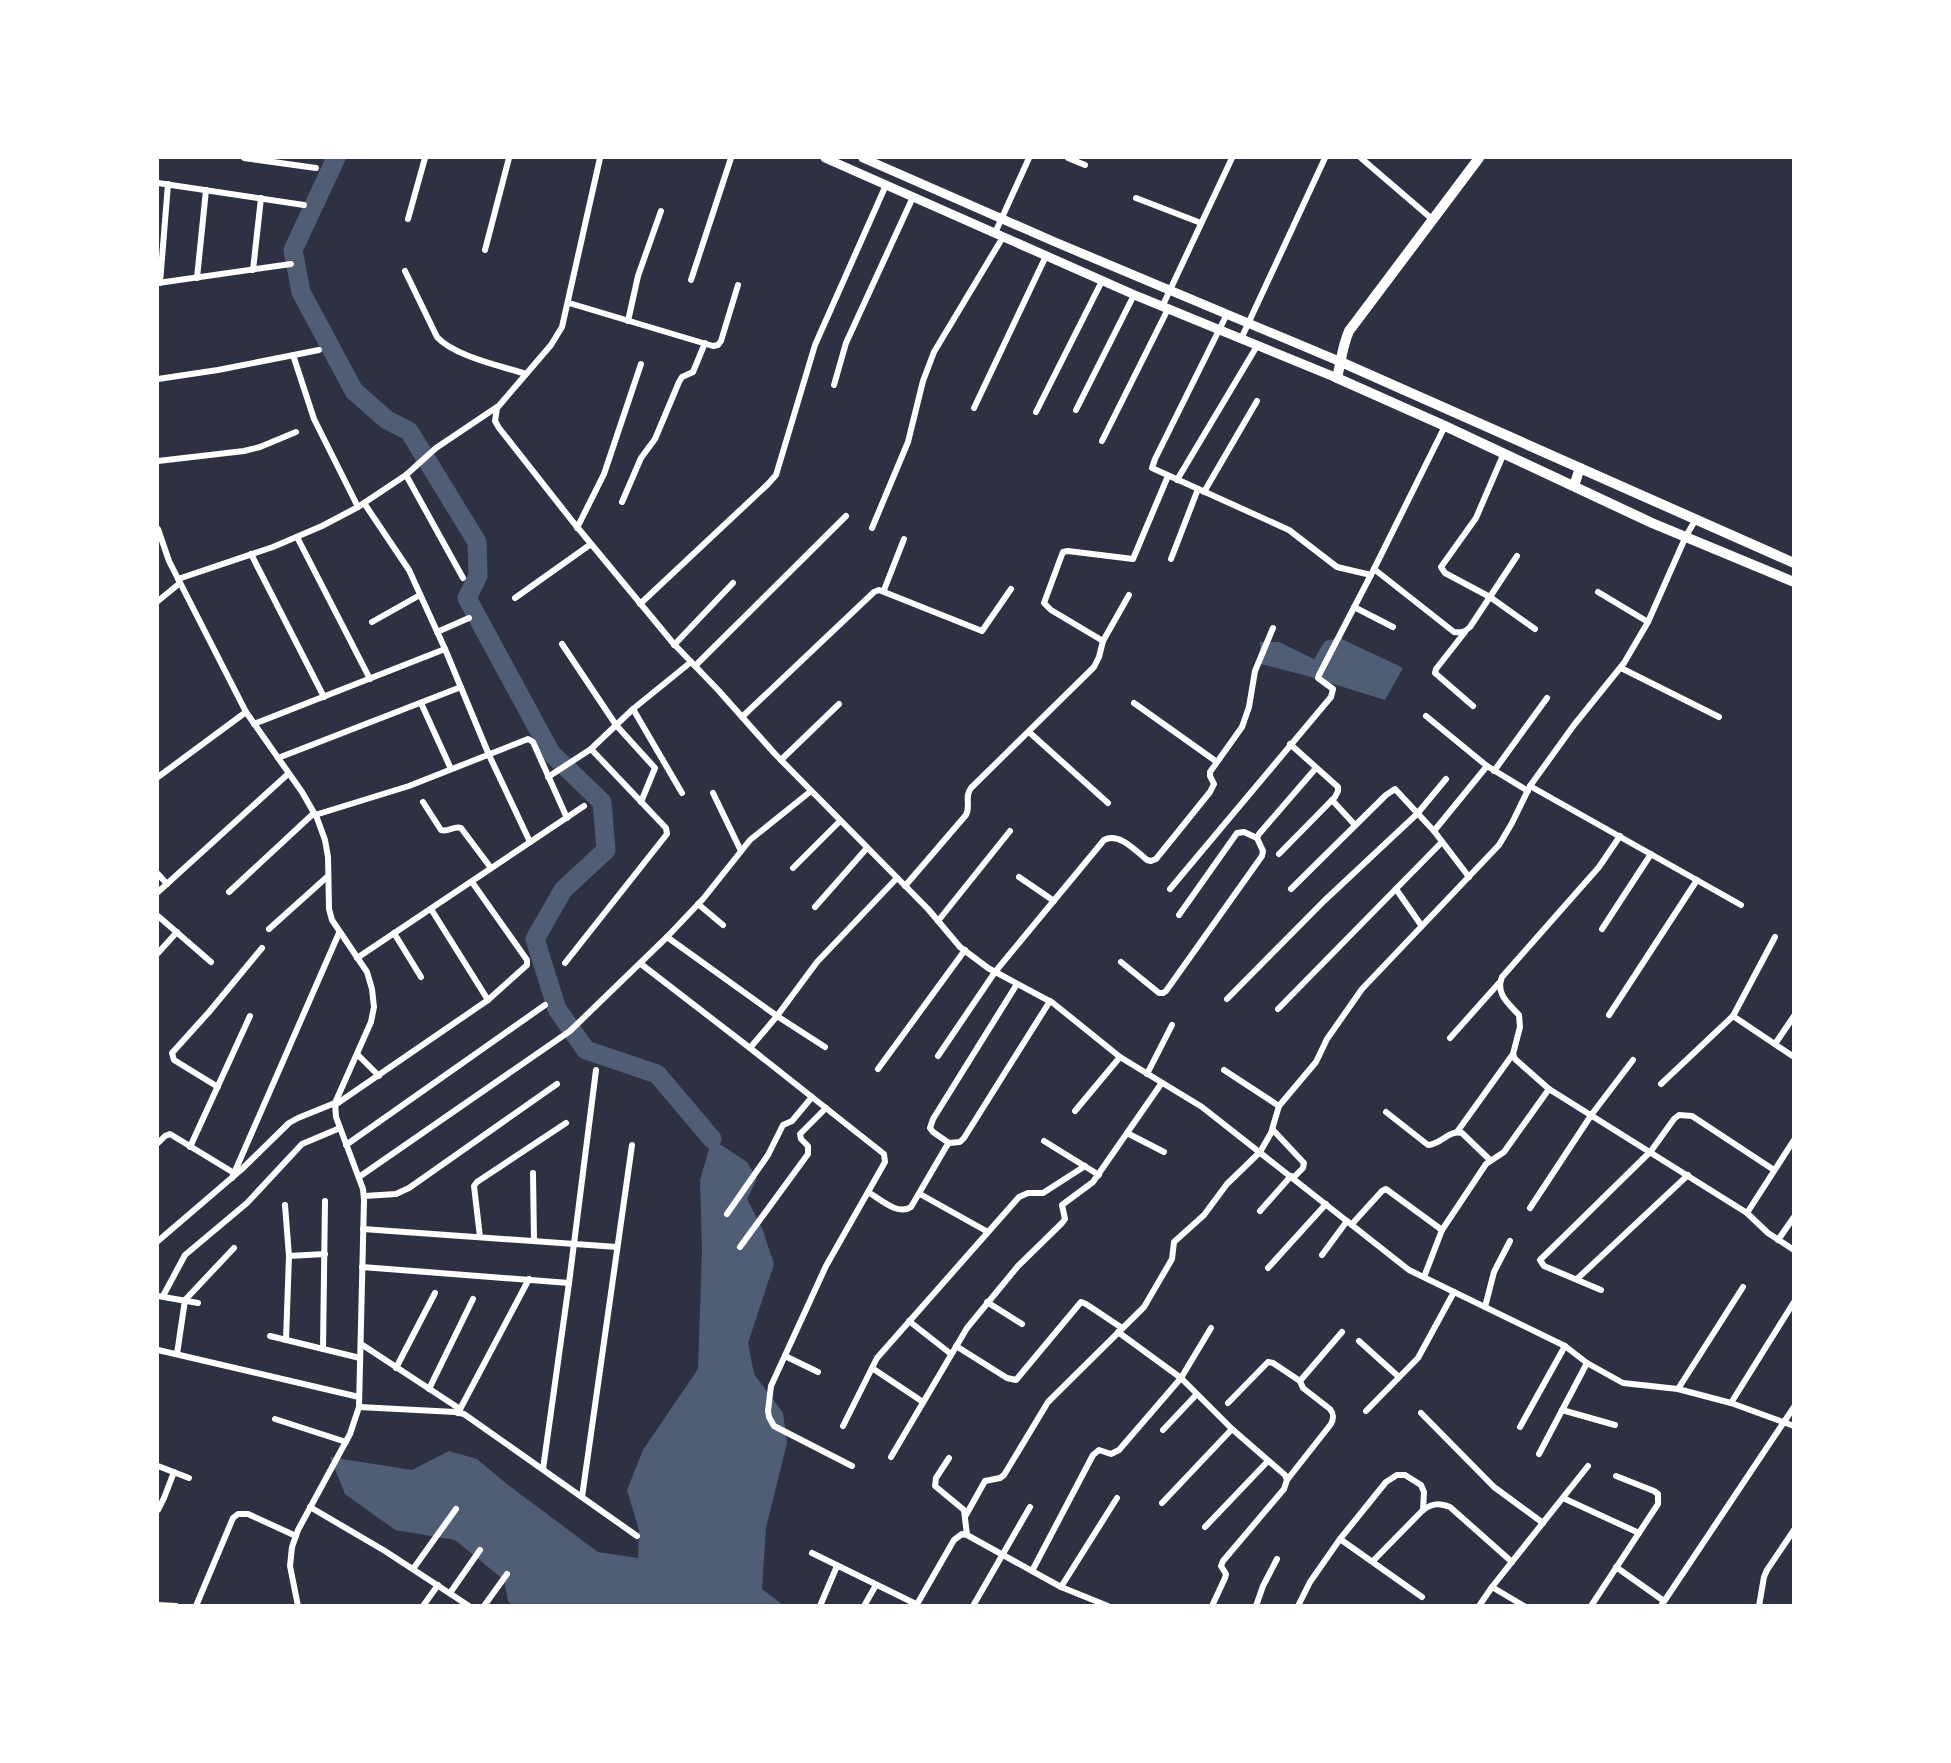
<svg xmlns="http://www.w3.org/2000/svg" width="1951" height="1763" font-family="'Libre Baskerville',serif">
  <rect width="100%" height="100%" fill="#2d3142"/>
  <!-- water -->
  <g fill="#4f5d75">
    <path d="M1340,638C1361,649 1382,657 1403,668L1385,700L1311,677L1261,664L1260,642H1279L1314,659L1325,641Z"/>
    <path d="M712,1139L747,1162L757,1179L747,1199L762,1228L774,1264L748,1343L754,1374L783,1413L787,1443L766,1528L762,1589L783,1605H512L508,1601L504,1580L455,1540L395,1530L345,1494L330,1457L412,1470L449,1451L477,1459L508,1485L598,1552L638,1558L639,1530L627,1490L643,1450L698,1369L702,1250L700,1180Z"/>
  </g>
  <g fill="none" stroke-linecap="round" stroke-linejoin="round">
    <!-- river -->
    <path stroke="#4f5d75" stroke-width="19" d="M336,158L293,250L301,292L354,391L387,420L409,431L477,542L478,576L467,598L551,753L602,802L606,850L563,890L535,939L557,1009L586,1050L657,1074L712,1139"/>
    <!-- minor -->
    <g stroke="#fff" stroke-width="6">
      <path d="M244,158L316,168"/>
      <path d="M600,158L562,327L551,345L497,408L495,421L499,428L573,522L673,643L719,691L775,754L928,909L960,947L988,968L1053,1003L1120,1057L1202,1107L1409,1270L1565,1346L1587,1363L1623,1383L1678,1389L1731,1403L1794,1426"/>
      <path d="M1068,158L1085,165"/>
      <path d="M1361,158L1432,219"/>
      <path d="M158,183L304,205"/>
      <path d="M1136,198L1201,223"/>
      <path d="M408,219L425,158"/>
      <path d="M995,233L1029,158"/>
      <path d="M485,250L509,158"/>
      <path d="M253,270L261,198"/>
      <path d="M405,271L437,337C454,356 501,366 526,374"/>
      <path d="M197,278L206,190"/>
      <path d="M691,280L731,158"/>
      <path d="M158,283L291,264"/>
      <path d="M160,283L168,184"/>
      <path d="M569,303L713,346L718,345L721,341L738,285"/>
      <path d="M1162,307L1232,158"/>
      <path d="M1227,314L1155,459L1152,468L1289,530L1337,567L1371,575"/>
      <path d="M628,321L638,276L661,211"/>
      <path d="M1241,339L1325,158"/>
      <path d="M293,355L314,419L358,507"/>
      <path d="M158,379L218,370L319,350"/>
      <path d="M834,385L846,343L913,197"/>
      <path d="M974,408L1046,256"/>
      <path d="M1076,410L1134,295"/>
      <path d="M1036,412L1102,281"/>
      <path d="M1102,441L1168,309"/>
      <path d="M1504,453L1476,518L1441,567L1445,573L1490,597L1535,629"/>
      <path d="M158,461L244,451L260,447L296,432"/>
      <path d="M406,475L463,578"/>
      <path d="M1177,480L1257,346"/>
      <path d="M1204,492L1257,401"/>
      <path d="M622,502L641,458L655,439L679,382L682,377L693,372L705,343"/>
      <path d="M364,503L409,570L445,649L489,755L530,842"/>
      <path d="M577,528L604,474L641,364"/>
      <path d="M872,528L908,442L923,381L934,352L1003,237"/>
      <path d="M158,529L169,561L246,712L302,792L317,818L325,840L328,857L329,909L332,920L367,972L372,989L374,1007L371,1022L335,1103L336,1117L363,1189L364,1200L359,1407L350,1434L298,1530L292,1547L290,1566L298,1606"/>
      <path d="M297,537L370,679"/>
      <path d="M251,554L324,697"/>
      <path d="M1171,559L1198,489"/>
      <path d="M1374,569L1454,632C1461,633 1465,632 1470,627L1517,556"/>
      <path d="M178,579L273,547L322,526L358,507L406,475L436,448L497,407"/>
      <path d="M884,590L904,539"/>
      <path d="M1598,592L1648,622"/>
      <path d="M515,598L591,544"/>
      <path d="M158,601L180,583"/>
      <path d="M640,604L768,484L776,475L815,345L886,185"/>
      <path d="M1354,607L1393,627"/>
      <path d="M372,622L420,595"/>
      <path d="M437,632L469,618"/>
      <path d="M1465,632L1436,669L1435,673L1473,706"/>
      <path d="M1103,641L1051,610L1044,603L1061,557L1063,552L1068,551L1133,559L1168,476"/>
      <path d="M562,644L616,725L655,768L641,802"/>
      <path d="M674,645L733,583"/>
      <path d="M695,666L846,516"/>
      <path d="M1621,668L1719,717"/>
      <path d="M421,703L451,769"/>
      <path d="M1134,703L1217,762"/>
      <path d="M633,709L682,793"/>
      <path d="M1426,716L1487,766L1528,791"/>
      <path d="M742,717L874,592L879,590L982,631L1011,589"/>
      <path d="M254,724L445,649"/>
      <path d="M1029,732L1108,803"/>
      <path d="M278,758L461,687"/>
      <path d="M781,760L839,704"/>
      <path d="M1494,771L1547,698"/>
      <path d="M158,777L246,712"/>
      <path d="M548,777L591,749L633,709L691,662"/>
      <path d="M1530,786L1741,905"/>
      <path d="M713,793L741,851"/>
      <path d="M1332,800L1355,825"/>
      <path d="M423,802L441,830C448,833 454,825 461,828L491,868"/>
      <path d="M315,815L409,786L528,739L533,742L567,818"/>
      <path d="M1434,831L1487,766"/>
      <path d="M1620,836L1599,867L1502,977C1495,994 1509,1004 1519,1015L1520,1027L1513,1054L1515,1059L1549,1089L1747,1213L1768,1233L1794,1250"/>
      <path d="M1279,854L1335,797L1338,791V787L1290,744"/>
      <path d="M793,868L840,821"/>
      <path d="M158,874L167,884"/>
      <path d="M1019,877L1054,901"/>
      <path d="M905,886L966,815C971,806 964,797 971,788L1094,667L1099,657L1103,641L1129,595"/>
      <path d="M1170,889L1331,697L1333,689L1318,678L1319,675L1374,569L1445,426"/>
      <path d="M1291,889L1386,795L1395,789L1434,831L1469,877"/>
      <path d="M1396,889L1421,925"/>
      <path d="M158,892L288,774"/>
      <path d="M229,892L314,813"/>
      <path d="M698,904L723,925"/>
      <path d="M815,907L867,848"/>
      <path d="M431,909L488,1000"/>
      <path d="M1179,915L1237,833L1244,832L1257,838"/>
      <path d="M158,916L211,962"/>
      <path d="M938,921L1010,831"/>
      <path d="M269,929L328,876"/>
      <path d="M1602,929L1651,854"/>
      <path d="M394,933L421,977"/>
      <path d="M667,937L777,1016L825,1047"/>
      <path d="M158,953L177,932"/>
      <path d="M357,958L584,806"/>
      <path d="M1121,962L1159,993H1163L1166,991L1262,856L1263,851L1257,838L1259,834L1316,768"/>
      <path d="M565,963L667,834L666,828L591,749"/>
      <path d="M641,964L750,1048L884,1154L885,1162L826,1266L771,1386L768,1411L769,1417L774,1426L852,1466"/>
      <path d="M1227,999L1324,901L1417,814L1446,779"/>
      <path d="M1278,1009L1441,843"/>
      <path d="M1609,1015L1697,880"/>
      <path d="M1733,1016L1794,1057"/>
      <path d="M1450,1038L1499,983"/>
      <path d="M1775,1044L1794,1016"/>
      <path d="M750,1048L777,1016L817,962L897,878"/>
      <path d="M357,1054L379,1076"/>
      <path d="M938,1056L995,972L1104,840C1119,832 1135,850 1147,860L1151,861L1156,859L1210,792L1214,784L1210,776V772L1242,727L1249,707L1255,671L1273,628"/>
      <path d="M878,1069L965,950"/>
      <path d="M1224,1070L1279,1106"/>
      <path d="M1147,1074L1172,1025"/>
      <path d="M1661,1084L1733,1016L1775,937"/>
      <path d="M218,1087L174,1060L172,1053L209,1012L262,948"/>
      <path d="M335,1105L488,1000L527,965V960L472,882"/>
      <path d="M1075,1111L1120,1057"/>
      <path d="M1386,1112L1428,1145C1442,1144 1448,1130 1462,1133L1490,1160"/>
      <path d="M1273,1130L1304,1163L1303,1168L1293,1178"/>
      <path d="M1457,1132L1513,1054"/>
      <path d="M1127,1133L1164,1152"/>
      <path d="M1044,1141L1099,1175"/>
      <path d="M158,1143L165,1136L170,1134L234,1173"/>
      <path d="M949,1143L933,1132L930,1128L933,1119L1017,984"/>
      <path d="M346,1145L545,1005"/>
      <path d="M190,1147L250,1016"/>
      <path d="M533,1173L534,1241"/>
      <path d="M359,1177L570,1031L667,937L703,899L750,840L811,791"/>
      <path d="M232,1178L339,933"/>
      <path d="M868,1192C880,1199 898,1216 911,1207L946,1147L949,1143L960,1142L964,1138L1050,1001"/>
      <path d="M920,1194L988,1232"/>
      <path d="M364,1196L396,1194L409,1188L557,1084"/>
      <path d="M285,1205L289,1256L286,1340"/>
      <path d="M1530,1208L1592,1114L1633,1060"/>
      <path d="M1260,1211L1291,1176"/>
      <path d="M1747,1213L1794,1140"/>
      <path d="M727,1214L768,1155L783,1125L792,1121L812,1097"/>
      <path d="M1352,1224L1382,1191L1386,1189L1442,1230"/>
      <path d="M363,1229L617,1247"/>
      <path d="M480,1237L474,1186L477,1182L566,1123"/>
      <path d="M1778,1240L1794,1217"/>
      <path d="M158,1241L242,1169L289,1123L298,1118L335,1103"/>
      <path d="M740,1247L808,1154V1146L801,1139L800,1134L826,1108"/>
      <path d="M1322,1255L1347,1221"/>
      <path d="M289,1256L325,1254"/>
      <path d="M362,1267L569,1283"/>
      <path d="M1268,1268L1326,1204"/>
      <path d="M1424,1277L1442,1230L1486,1164L1504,1152L1549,1089"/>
      <path d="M1577,1279L1688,1175"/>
      <path d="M1601,1290L1544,1266L1540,1260L1651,1151L1674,1119L1679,1115L1692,1116L1774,1170"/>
      <path d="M158,1296L198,1303"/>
      <path d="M163,1296L185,1255L247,1203L302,1144L340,1128"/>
      <path d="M987,1302L1022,1324"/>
      <path d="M1485,1307L1494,1272L1510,1241"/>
      <path d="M909,1321L951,1354"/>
      <path d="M1118,1332L1181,1378L1232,1429L1285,1475L1287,1480L1284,1489L1223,1561L1221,1566L1226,1574L1225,1578L1212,1606"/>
      <path d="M270,1336L360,1358"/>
      <path d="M1359,1341L1399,1377"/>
      <path d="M361,1344L460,1409"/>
      <path d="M956,1346L1007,1378L1016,1380L1081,1302L1086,1304L1122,1328"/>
      <path d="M323,1349L325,1201"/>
      <path d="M158,1350L359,1397"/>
      <path d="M177,1354L185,1300L234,1248"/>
      <path d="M785,1356L818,1372"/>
      <path d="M396,1368L435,1293"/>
      <path d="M872,1368L923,1402"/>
      <path d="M429,1389L473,1299"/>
      <path d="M1678,1389L1743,1287"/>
      <path d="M1228,1403L1268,1362L1273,1363L1300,1381"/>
      <path d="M1731,1403L1794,1302"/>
      <path d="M359,1407L455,1412L464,1414L637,1536"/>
      <path d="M1562,1410L1615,1425"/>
      <path d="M1366,1411L1418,1358L1454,1292"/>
      <path d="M458,1413L529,1279"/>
      <path d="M1421,1413L1494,1487L1543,1523"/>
      <path d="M275,1419L346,1442"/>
      <path d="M843,1426L877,1358L1019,1197L1028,1193H1043L1085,1166"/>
      <path d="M1520,1427L1565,1346"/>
      <path d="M1163,1430L1196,1395"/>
      <path d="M1539,1454L1587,1363"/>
      <path d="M891,1457L967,1328L1018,1266L1062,1223L1065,1219L1062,1205L1093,1182L1161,1084"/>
      <path d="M949,1458L936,1478L935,1486L964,1510L967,1535"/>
      <path d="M158,1466L189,1478"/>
      <path d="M543,1469L569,1283L596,1070"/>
      <path d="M1287,1480L1331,1424C1334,1418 1334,1414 1330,1409L1303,1388L1300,1381L1342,1332"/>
      <path d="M582,1497L632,1145"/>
      <path d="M1563,1498L1639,1533"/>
      <path d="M1162,1503L1232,1429"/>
      <path d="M310,1507L385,1551L469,1606"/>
      <path d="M158,1510L164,1498L174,1472"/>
      <path d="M966,1515L985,1481L1000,1478L1004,1475L1048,1402L1144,1307L1172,1259L1174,1242L1204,1215L1227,1184L1260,1152L1271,1133L1279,1106L1316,1062L1327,1039L1362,989L1499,845L1512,823L1530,786L1574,725L1624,663L1648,622L1686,536L1696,519"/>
      <path d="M1205,1527L1268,1461"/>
      <path d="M1340,1539L1422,1597"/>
      <path d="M812,1553L916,1604"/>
      <path d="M1373,1561L1423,1510C1433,1503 1439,1503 1450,1507L1512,1562"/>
      <path d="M1616,1567L1664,1601"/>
      <path d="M413,1569L456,1509"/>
      <path d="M1032,1571L1093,1455L1099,1450L1111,1454L1119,1450L1181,1378L1211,1328"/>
      <path d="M1061,1587L1117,1498"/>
      <path d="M1492,1587L1524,1606"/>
      <path d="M450,1593L480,1550"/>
      <path d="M158,1605L176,1606"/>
      <path d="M196,1606L233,1518L238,1514H248L296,1536"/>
      <path d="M423,1606L438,1585"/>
      <path d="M484,1606L507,1574"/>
      <path d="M820,1606L837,1566"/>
      <path d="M864,1606L876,1585"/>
      <path d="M916,1606L954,1540L962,1534L967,1535L1061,1587L1108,1606"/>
      <path d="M973,1606L1030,1507"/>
      <path d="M1256,1606L1263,1586L1277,1559"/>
      <path d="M1298,1606L1310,1582L1340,1539L1386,1482L1397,1475H1405L1421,1485L1424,1492L1423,1510"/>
      <path d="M1479,1606L1492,1587L1588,1466"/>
      <path d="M1591,1606L1658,1504V1494L1654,1491L1616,1476"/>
      <path d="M1661,1606L1794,1407"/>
      <path d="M1759,1606L1764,1577L1767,1570L1794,1530"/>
    </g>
    <!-- secondary -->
    <g stroke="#fff" stroke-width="9">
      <path d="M825,158L1137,296L1337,378"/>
      <path d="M863,158L1055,242L1341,362"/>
    </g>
    <!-- primary -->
    <g stroke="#fff" stroke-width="10">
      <path d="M1479,158L1349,331C1342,347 1341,362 1337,378L1445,426L1652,523L1794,582"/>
      <path d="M1341,362L1794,563"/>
    </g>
    <!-- trunk -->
    <path stroke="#fff" stroke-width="10" d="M1574,486L1580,468"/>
  </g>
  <!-- border -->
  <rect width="1951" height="1763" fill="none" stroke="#ffffff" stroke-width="318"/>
</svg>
